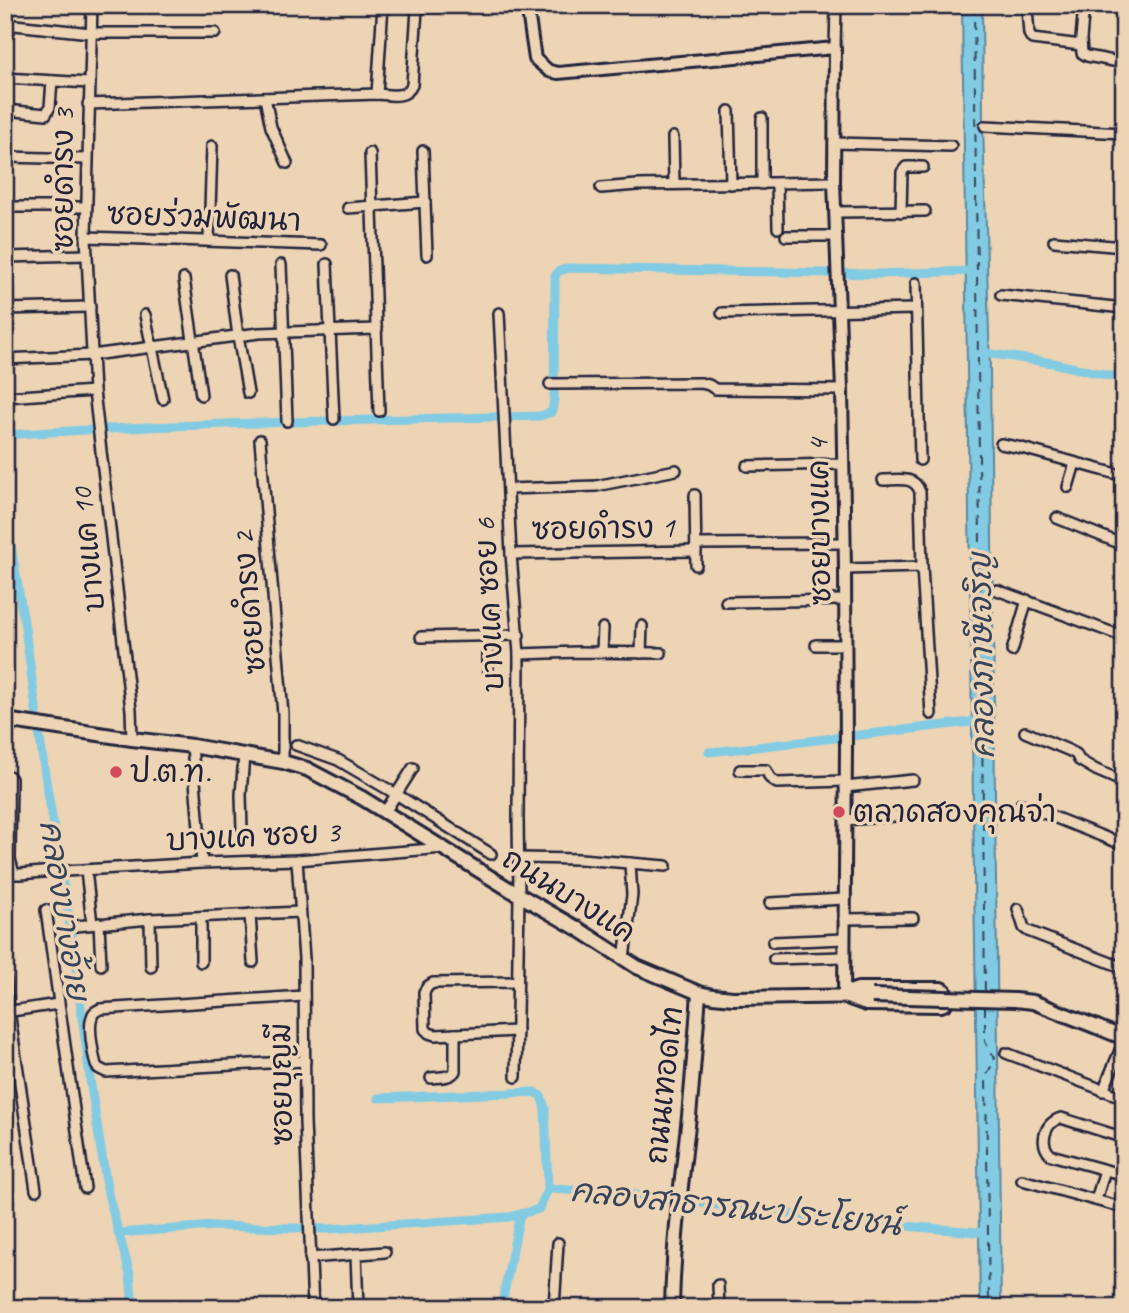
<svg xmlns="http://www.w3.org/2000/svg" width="1129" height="1313" font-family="Caveat,'Playpen Sans Thai',sans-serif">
  <rect width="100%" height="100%" fill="#edd4b5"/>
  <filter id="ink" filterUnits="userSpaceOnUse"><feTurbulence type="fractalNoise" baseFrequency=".0143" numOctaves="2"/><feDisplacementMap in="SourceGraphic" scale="14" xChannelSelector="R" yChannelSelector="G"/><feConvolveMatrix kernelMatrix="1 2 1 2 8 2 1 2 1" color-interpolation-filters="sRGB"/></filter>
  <g filter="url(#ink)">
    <!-- water -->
    <path fill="#82cbe2" stroke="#5c879f" stroke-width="2" d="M962,5H982L983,123L990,369L1001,1308H980Z"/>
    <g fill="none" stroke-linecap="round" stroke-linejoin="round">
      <!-- canal -->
      <g stroke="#82cbe2" stroke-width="9">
        <path d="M978,352L1053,363L1124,379"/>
        <path d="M5,435C183,423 362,420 540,416L552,412L554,399L555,276L559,271L569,268L877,274L975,271"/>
        <path d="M5,510L25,628L45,775L73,944L91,1086L108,1194L130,1274L133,1308"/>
        <path d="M709,752C800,743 890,731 980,721"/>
        <path d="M378,1098L535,1092L541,1096L545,1108L548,1189"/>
        <path d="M118,1233L214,1226L328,1229L509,1217L539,1209L548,1189H554L627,1194L857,1222L989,1233"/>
        <path d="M501,1308L520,1214"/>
      </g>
      <!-- ferry -->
      <g stroke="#35445c" stroke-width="2" stroke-dasharray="9 7" stroke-linecap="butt">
        <path d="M974,5L985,994"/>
        <path d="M985,1006V1042L995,1058L986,1077L989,1308"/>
      </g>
      <!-- minor casing -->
      <g stroke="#22223b" stroke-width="14">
        <g id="minor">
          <path d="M92,5L86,237L94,391L131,710L132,739"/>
          <path d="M1029,5L1027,8L1029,34L1032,39L1081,45"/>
          <path d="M1084,5L1081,39L1082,53L1087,56L1124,63"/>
          <path d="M5,24L91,33H215"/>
          <path d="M835,48L836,5"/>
          <path d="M5,78L89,83"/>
          <path d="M377,94L383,5"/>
          <path d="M265,98L271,127L287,163"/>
          <path d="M88,104L377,94C391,95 406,99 412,85L417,9L420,7H440"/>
          <path d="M5,110L46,114L50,107L52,81"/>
          <path d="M729,111L731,184"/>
          <path d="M762,118V184"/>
          <path d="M985,126L1124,133"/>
          <path d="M673,137L674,184"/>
          <path d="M834,143L951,146"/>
          <path d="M423,151L427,255"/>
          <path d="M370,153L379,411"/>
          <path d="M5,157L87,159"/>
          <path d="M777,184L778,228"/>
          <path d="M601,188L637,185L834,182"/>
          <path d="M5,207H86"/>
          <path d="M348,208L425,202"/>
          <path d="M837,212L925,211"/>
          <path d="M901,212L902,172L906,167H923"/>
          <path d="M786,236H837"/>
          <path d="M86,237L321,245"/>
          <path d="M209,241L212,146"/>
          <path d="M1054,241L1124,247"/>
          <path d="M5,257L87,255"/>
          <path d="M327,264L334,419"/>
          <path d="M281,265L287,421"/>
          <path d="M230,275L238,336L248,393"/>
          <path d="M184,279L201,395"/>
          <path d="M916,283L920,460"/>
          <path d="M1001,295L1124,308"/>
          <path d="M5,309L90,307"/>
          <path d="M499,313L511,554L519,654L518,818L519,896L516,1077"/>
          <path d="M722,313L916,309"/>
          <path d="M145,315L163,399"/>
          <path d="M5,359L92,355L259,333L377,329"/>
          <path d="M550,384L701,383L709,385L715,389L842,390"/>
          <path d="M5,397L94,391"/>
          <path d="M260,440L283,714V762"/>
          <path d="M1001,444L1022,448L1124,476"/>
          <path d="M747,466L843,464"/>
          <path d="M883,480C897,480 915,475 920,492L922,567"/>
          <path d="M1068,487L1075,463"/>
          <path d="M508,489L596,486L676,470"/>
          <path d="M695,495L696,565"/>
          <path d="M1057,518L1124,545"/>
          <path d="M696,544L844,543"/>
          <path d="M511,554L696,551"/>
          <path d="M845,569L922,567L931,714"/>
          <path d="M997,590L1124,637"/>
          <path d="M726,602L845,600"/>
          <path d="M495,611L498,636"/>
          <path d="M488,636V669"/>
          <path d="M421,637L519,635"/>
          <path d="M816,645H845"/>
          <path d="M1012,651L1027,600"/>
          <path d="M602,652L603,628"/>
          <path d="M641,653L642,626"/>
          <path d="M519,654L578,652L661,653"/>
          <path d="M1025,732L1068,750L1076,754L1079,760L1096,770L1124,782"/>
          <path d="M296,745L338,760L396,794L491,854"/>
          <path d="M192,746L202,863"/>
          <path d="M740,770H766L770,778L777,783L845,781"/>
          <path d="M5,775L9,776L11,779L10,859L14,874H21L53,871"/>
          <path d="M845,787L913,780"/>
          <path d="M1021,804L1124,845"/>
          <path d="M385,812L413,768"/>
          <path d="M845,820L932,813"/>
          <path d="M242,830L241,795L244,755"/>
          <path d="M518,858L580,859L666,866"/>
          <path d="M297,860L304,959L305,1122L313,1308"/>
          <path d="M86,870L92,924"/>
          <path d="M65,871L202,863L297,860L444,848"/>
          <path d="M770,903L844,899"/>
          <path d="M1018,909L1024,928L1028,931L1124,968"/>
          <path d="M46,910L85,1188"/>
          <path d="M250,914L253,962"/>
          <path d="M201,917V962"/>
          <path d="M150,919L151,967"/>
          <path d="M844,919L913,918"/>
          <path d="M99,923L101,965"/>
          <path d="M76,926L150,919L300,912"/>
          <path d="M773,942L844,939"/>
          <path d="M624,959L632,895L630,863"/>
          <path d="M774,959L844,957"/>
          <path d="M5,972L9,1011L36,1190"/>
          <path d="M304,996L100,1009C95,1012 93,1012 92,1017C88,1027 93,1054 96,1065L98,1068L106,1072L305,1061"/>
          <path d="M5,1012L58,1004"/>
          <path d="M517,1031L435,1035L429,1033L425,1029L424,992L428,986L433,983L517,982"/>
          <path d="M1006,1053L1124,1098"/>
          <path d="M431,1078C439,1077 451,1078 455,1071V1034"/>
          <path d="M1103,1091L1124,1041"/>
          <path d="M1124,1138L1061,1118C1045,1122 1038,1144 1051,1155L1124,1175"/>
          <path d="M1022,1180L1124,1208"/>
          <path d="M1096,1200L1105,1170"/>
          <path d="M1122,1251H1124"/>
          <path d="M356,1254L358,1308"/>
          <path d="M310,1258L385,1252"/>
          <path d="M718,1285L719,1308"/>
          <path d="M554,1308L558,1243"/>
        </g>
      </g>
      <!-- tertiary casing -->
      <g stroke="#22223b" stroke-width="16">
        <g id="tertiary">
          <path d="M527,5L535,59L549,71L558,73L835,48L834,182L842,390L845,569L846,749L844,997"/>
          <path d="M858,988H941L945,990C948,995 948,999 946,1004L941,1006L866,1005L844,997L852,990Z"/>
        </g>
      </g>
      <!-- secondary casing -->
      <g stroke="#22223b" stroke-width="18">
        <g id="secondary">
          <path d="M5,720L132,739L192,746L283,762L307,769L362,798L509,889L580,930L637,967L699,993L713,996L733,998L872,996"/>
          <path d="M1097,1027L1124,1038"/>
          <path d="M672,1308C673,1243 682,1180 689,1116C693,1075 696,1034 699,993"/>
        </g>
      </g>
      <!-- minor -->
      <use href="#minor" stroke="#edd4b5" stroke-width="9"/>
      <!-- tertiary -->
      <use href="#tertiary" stroke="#edd4b5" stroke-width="10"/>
      <!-- secondary -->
      <use href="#secondary" stroke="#edd4b5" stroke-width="12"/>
      <!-- secondary-bridge casing -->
      <g stroke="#22223b" stroke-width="18" stroke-linecap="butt">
        <path id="secondary-bridge" d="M872,996L1015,1000L1033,1002L1097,1027"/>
      </g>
      <!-- secondary-bridge -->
      <use href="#secondary-bridge" stroke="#edd4b5" stroke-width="12"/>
    </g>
  </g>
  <!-- markers -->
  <g fill="#d1495b" stroke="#edd4b5" stroke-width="2.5">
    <circle cx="116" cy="772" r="7"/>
    <circle cx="839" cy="812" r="7"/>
  </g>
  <g text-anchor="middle" stroke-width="7" stroke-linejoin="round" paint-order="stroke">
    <!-- street labels -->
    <g font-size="30" fill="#22223b" stroke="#edd4b5">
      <text transform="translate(63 180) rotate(-90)" y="10">ซอยดำรง 3</text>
      <text transform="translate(204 217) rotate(2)" y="10">ซอยร่วมพัฒนา</text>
      <text transform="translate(819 522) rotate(-91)" y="10">ซอยบางแค 4</text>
      <text transform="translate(603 528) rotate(-1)" y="10">ซอยดำรง 1</text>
      <text transform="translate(88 550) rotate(-96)" y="10">บางแค 10</text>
      <text transform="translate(249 603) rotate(-95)" y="10">ซอยดำรง 2</text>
      <text transform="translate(489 605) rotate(-93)" y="10">บางแค ซอย 6</text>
      <text transform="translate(253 836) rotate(-3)" y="10">บางแค ซอย 3</text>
      <text transform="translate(569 895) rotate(32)" y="10">ถนนบางแค</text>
      <text transform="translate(281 1084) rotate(-91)" y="10">ซอยบุญมี</text>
      <text transform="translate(664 1085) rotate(-84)" y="10">ถนนเทอดไท</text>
    </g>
    <!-- poi labels -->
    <g font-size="30" fill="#22223b" stroke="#edd4b5" text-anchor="start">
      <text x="130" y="782">ป.ต.ท.</text>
      <text x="853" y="822">ตลาดสองคุณจ่า</text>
    </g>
    <!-- water labels -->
    <g font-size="32" font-style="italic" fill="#35445c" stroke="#edd4b5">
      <text transform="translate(981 656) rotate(-91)" y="11">คลองภาษีเจริญ</text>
      <text transform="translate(65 910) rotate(81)" y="11">คลองบางอ้าย</text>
      <text transform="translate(736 1207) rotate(6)" y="11">คลองสาธารณะประโยชน์</text>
    </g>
  </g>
  <!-- margin -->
  <rect width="1129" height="1313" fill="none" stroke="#edd4b5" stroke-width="28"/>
  <rect x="14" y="14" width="1101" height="1285" fill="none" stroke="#22223b" stroke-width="2.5" filter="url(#ink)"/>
</svg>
